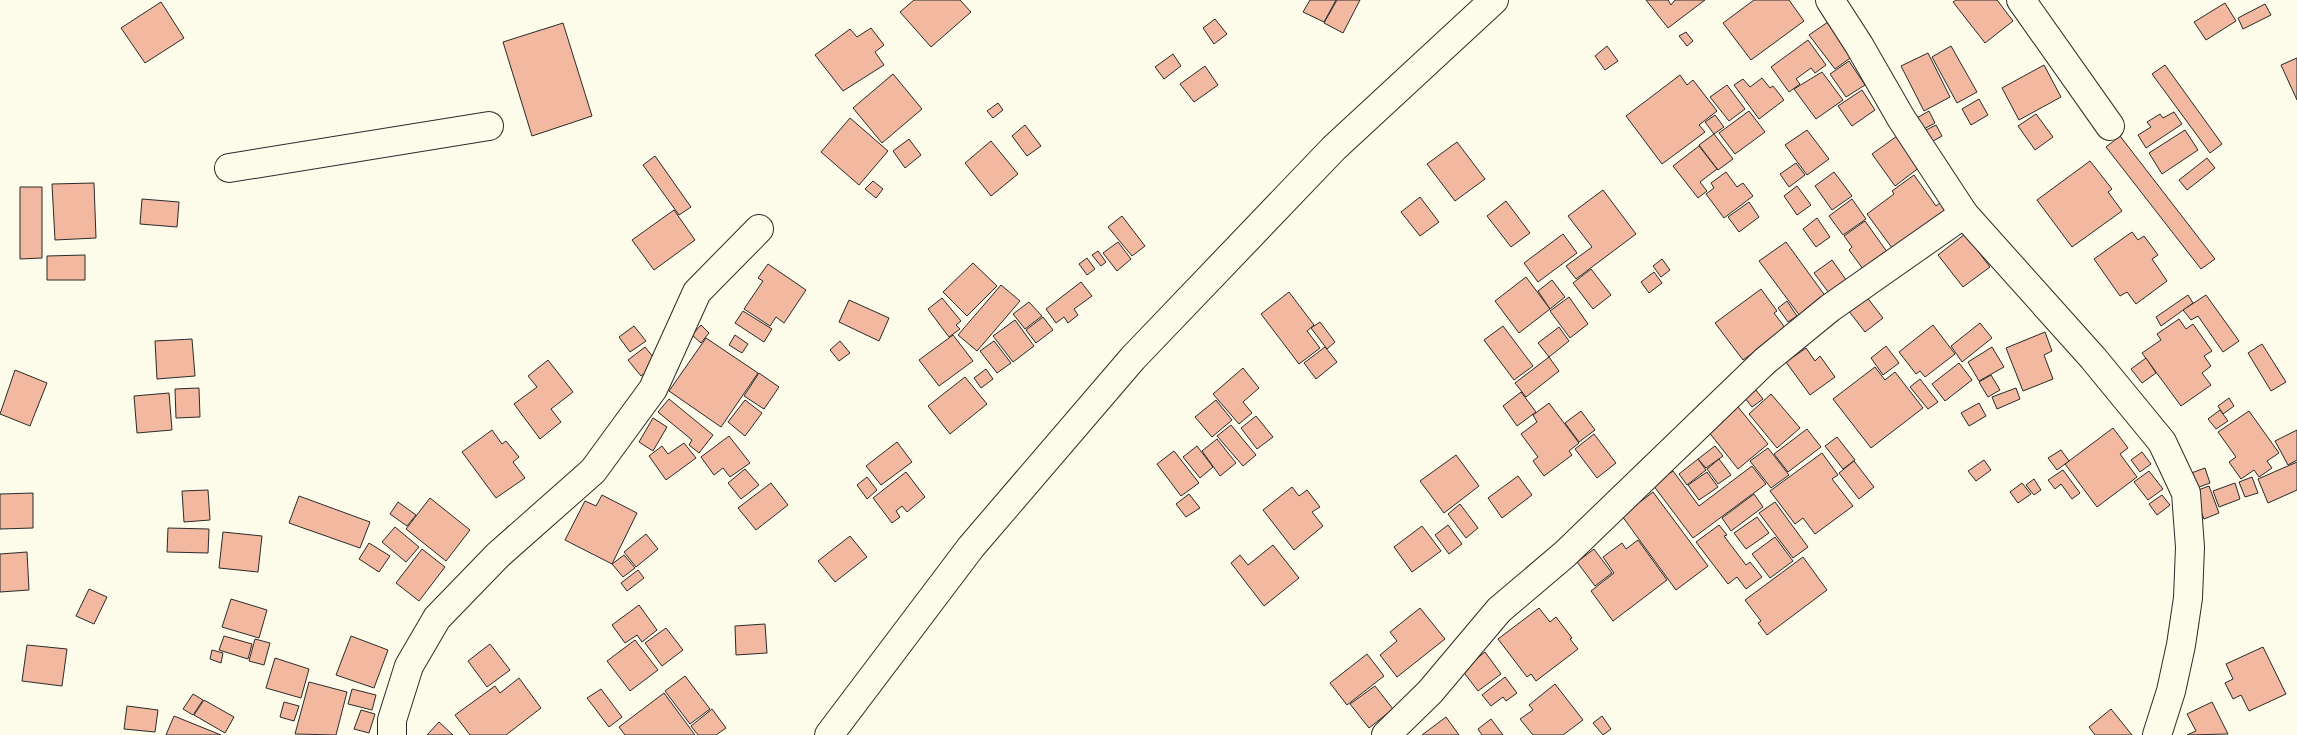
<svg xmlns="http://www.w3.org/2000/svg" width="2297" height="735" font-family="'Exo 2',sans-serif">
  <rect width="100%" height="100%" fill="#fdfbea"/>
  <!-- building -->
  <g fill="#f2b8a0" stroke="#2b2b2b">
    <path d="M914,0H960L971,12L931,47L900,12Z"/>
    <path d="M1310,0H1336L1324,22L1303,12Z"/>
    <path d="M1337,0H1360L1343,33L1324,23Z"/>
    <path d="M1646,0H1668L1671,5L1675,0H1705L1668,28Z"/>
    <path d="M1754,0H1789L1804,21L1751,60L1723,23Z"/>
    <path d="M1956,0H1997L2013,21L1985,43L1953,2Z"/>
    <path d="M161,2L184,38L145,63L121,28Z"/>
    <path d="M2225,3L2236,21L2206,40L2194,22Z"/>
    <path d="M2265,4L2271,15L2243,29L2238,18Z"/>
    <path d="M1215,19L1227,34L1214,44L1203,28Z"/>
    <path d="M1828,22L1853,56L1835,69L1809,35Z"/>
    <path d="M563,23L592,116L532,136L503,42Z"/>
    <path d="M871,28L884,45L875,52L884,65L843,91L815,55L850,29L857,37Z"/>
    <path d="M1686,32L1693,41L1687,46L1679,36Z"/>
    <path d="M1808,40L1826,65L1815,73L1811,68L1796,79L1800,84L1789,92L1771,67Z"/>
    <path d="M1607,46L1618,61L1605,70L1595,56Z"/>
    <path d="M1951,46L1977,92L1957,103L1932,57Z"/>
    <path d="M1928,53L1950,97L1924,111L1901,66Z"/>
    <path d="M1173,54L1181,66L1164,79L1155,67Z"/>
    <path d="M2297,58V100L2281,65Z"/>
    <path d="M1849,61L1865,85L1846,97L1830,74Z"/>
    <path d="M2044,65L2061,97L2019,120L2002,88Z"/>
    <path d="M2165,65L2222,144L2210,153L2152,74Z"/>
    <path d="M1205,66L1218,85L1194,102L1180,84Z"/>
    <path d="M1822,72L1843,100L1816,119L1794,89Z"/>
    <path d="M893,74L922,109L882,143L853,108Z"/>
    <path d="M1680,75L1687,85L1693,80L1717,111L1699,125L1705,132L1662,164L1626,116Z"/>
    <path d="M1762,78L1770,88L1773,86L1784,100L1759,119L1734,85L1743,79L1750,87Z"/>
    <path d="M1727,85L1745,109L1729,121L1710,97Z"/>
    <path d="M1862,90L1875,110L1852,126L1838,106Z"/>
    <path d="M1979,99L1988,115L1971,125L1962,109Z"/>
    <path d="M998,103L1003,110L993,118L987,111Z"/>
    <path d="M1749,111L1765,132L1735,154L1719,133Z"/>
    <path d="M1929,111L1935,123L1922,130L1915,119Z"/>
    <path d="M2174,112L2182,124L2146,148L2138,135L2151,127L2147,122L2160,114L2163,118Z"/>
    <path d="M2036,114L2053,137L2035,150L2018,126Z"/>
    <path d="M1715,115L1724,127L1714,134L1705,122Z"/>
    <path d="M850,118L888,151L859,185L821,152Z"/>
    <path d="M1025,125L1041,146L1027,156L1012,136Z"/>
    <path d="M1936,125L1942,136L1926,145L1920,133Z"/>
    <path d="M1807,130L1829,159L1807,175L1785,145Z"/>
    <path d="M2185,130L2198,150L2162,174L2149,153Z"/>
    <path d="M1714,134L1733,159L1718,170L1699,145Z"/>
    <path d="M1897,136L1920,167L1895,186L1872,154Z"/>
    <path d="M2120,136L2215,259L2201,269L2106,147Z"/>
    <path d="M909,139L921,155L905,168L893,151Z"/>
    <path d="M991,141L1018,174L991,196L965,163Z"/>
    <path d="M1457,142L1485,179L1455,201L1427,164Z"/>
    <path d="M1699,146L1717,169L1700,182L1707,191L1698,198L1673,166Z"/>
    <path d="M655,156L691,207L679,215L643,165Z"/>
    <path d="M2207,158L2215,168L2187,190L2179,180Z"/>
    <path d="M2090,161L2112,189L2108,192L2122,211L2072,247L2037,200Z"/>
    <path d="M1796,163L1805,175L1789,187L1780,174Z"/>
    <path d="M1726,172L1737,187L1743,183L1753,196L1724,218L1706,194L1714,188L1711,183Z"/>
    <path d="M1834,172L1852,196L1832,210L1815,186Z"/>
    <path d="M1914,175L1936,206L1945,199L1956,214L1898,256L1867,214L1894,194L1892,191Z"/>
    <path d="M873,181L883,189L876,198L865,189Z"/>
    <path d="M94,183L96,238L55,240L52,184Z"/>
    <path d="M1797,186L1811,205L1797,215L1784,196Z"/>
    <path d="M20,187H42V258L20,259Z"/>
    <path d="M1603,190L1636,234L1576,279L1566,266L1592,247L1568,216Z"/>
    <path d="M1420,197L1439,222L1420,236L1401,212Z"/>
    <path d="M142,199L179,202L177,227L140,224Z"/>
    <path d="M1852,199L1866,219L1843,235L1829,216Z"/>
    <path d="M1506,201L1530,233L1511,247L1487,216Z"/>
    <path d="M1749,202L1759,217L1739,232L1728,217Z"/>
    <path d="M674,210L695,240L654,270L632,240Z"/>
    <path d="M1122,216L1145,246L1132,256L1108,227Z"/>
    <path d="M1817,218L1830,237L1816,247L1803,229Z"/>
    <path d="M1865,221L1890,256L1863,269L1849,250L1852,247L1844,236Z"/>
    <path d="M2132,232L2138,240L2144,236L2158,255L2152,259L2167,281L2136,304L2127,292L2120,296L2094,259Z"/>
    <path d="M1563,234L1577,253L1538,282L1524,263Z"/>
    <path d="M1965,234L1990,267L1963,287L1938,255Z"/>
    <path d="M1118,242L1131,259L1117,271L1103,253Z"/>
    <path d="M1786,242L1826,297L1800,316L1759,261Z"/>
    <path d="M1098,251L1106,262L1101,266L1092,255Z"/>
    <path d="M85,255V280H47V256Z"/>
    <path d="M1087,258L1095,269L1087,275L1079,264Z"/>
    <path d="M1662,259L1670,270L1661,277L1653,266Z"/>
    <path d="M1832,260L1849,284L1832,297L1814,273Z"/>
    <path d="M973,263L997,286L967,316L943,292Z"/>
    <path d="M768,264L806,290L784,323L776,317L770,326L744,309L763,281L758,278Z"/>
    <path d="M1591,269L1611,295L1593,309L1573,283Z"/>
    <path d="M1654,272L1662,283L1649,293L1641,282Z"/>
    <path d="M1526,277L1550,309L1519,333L1495,301Z"/>
    <path d="M1552,280L1565,297L1550,309L1538,291Z"/>
    <path d="M1081,282L1092,296L1074,309L1078,315L1068,323L1064,317L1056,323L1046,309Z"/>
    <path d="M1001,285L1020,301L977,351L958,335Z"/>
    <path d="M1761,289L1777,311L1774,313L1786,329L1743,360L1715,323Z"/>
    <path d="M1289,292L1314,325L1307,331L1320,348L1299,364L1261,314Z"/>
    <path d="M2188,295L2193,303L2161,326L2156,317Z"/>
    <path d="M2206,295L2239,341L2223,352L2198,316L2191,320L2183,310Z"/>
    <path d="M1866,296L1883,318L1865,332L1848,310Z"/>
    <path d="M1569,297L1588,324L1570,338L1550,311Z"/>
    <path d="M942,298L961,321L956,325L960,329L949,337L928,309Z"/>
    <path d="M849,300L889,318L879,341L839,322Z"/>
    <path d="M1787,301L1797,316L1788,322L1778,308Z"/>
    <path d="M1029,302L1042,316L1025,329L1013,314Z"/>
    <path d="M743,311L772,329L764,342L735,323Z"/>
    <path d="M1043,317L1053,330L1036,343L1026,330Z"/>
    <path d="M2179,319L2186,329L2193,324L2212,351L2204,356L2211,366L2202,373L2211,385L2181,406L2142,353L2161,340L2157,334Z"/>
    <path d="M1015,320L1034,346L1013,362L993,336Z"/>
    <path d="M1320,322L1335,342L1327,349L1311,328Z"/>
    <path d="M1980,323L1992,338L1962,362L1951,346Z"/>
    <path d="M701,325L709,333L701,343L692,335Z"/>
    <path d="M1933,325L1955,354L1925,377L1920,371L1916,374L1899,352Z"/>
    <path d="M634,326L646,341L630,352L619,337Z"/>
    <path d="M1503,326L1533,366L1514,380L1484,340Z"/>
    <path d="M1559,327L1569,341L1549,357L1538,343Z"/>
    <path d="M2045,332L2052,351L2044,355L2053,379L2023,391L2006,348Z"/>
    <path d="M735,335L748,344L742,353L729,345Z"/>
    <path d="M953,335L973,361L939,386L919,360Z"/>
    <path d="M706,338L758,373L721,427L669,391Z"/>
    <path d="M192,339L195,376L157,379L155,341Z"/>
    <path d="M840,341L850,353L839,361L830,350Z"/>
    <path d="M994,341L1011,363L997,373L980,351Z"/>
    <path d="M2262,344L2286,382L2271,391L2248,353Z"/>
    <path d="M1886,346L1899,363L1883,375L1871,358Z"/>
    <path d="M645,347L658,363L641,376L628,360Z"/>
    <path d="M1325,347L1337,362L1316,379L1304,363Z"/>
    <path d="M1992,347L2004,367L1979,381L1968,362Z"/>
    <path d="M1806,348L1815,361L1820,356L1835,377L1810,395L1786,362Z"/>
    <path d="M1549,357L1559,371L1526,397L1515,383Z"/>
    <path d="M2146,358L2156,373L2142,383L2131,369Z"/>
    <path d="M548,360L573,392L551,409L561,422L540,439L514,404L537,387L528,376Z"/>
    <path d="M1959,363L1972,380L1945,401L1932,384Z"/>
    <path d="M1875,367L1885,380L1895,372L1923,408L1871,448L1833,399Z"/>
    <path d="M1243,368L1259,388L1243,402L1252,413L1239,424L1213,394Z"/>
    <path d="M986,369L993,379L981,388L974,378Z"/>
    <path d="M15,370L47,383L30,426L0,414Z"/>
    <path d="M759,373L779,387L764,409L744,396Z"/>
    <path d="M1991,375L2000,390L1988,397L1979,382Z"/>
    <path d="M965,377L987,404L950,434L928,406Z"/>
    <path d="M1920,379L1938,402L1928,409L1910,387Z"/>
    <path d="M1752,385L1763,399L1752,407L1741,393Z"/>
    <path d="M199,388L200,417L176,418L175,389Z"/>
    <path d="M2016,388L2020,399L1997,409L1992,397Z"/>
    <path d="M1521,392L1536,412L1517,426L1503,406Z"/>
    <path d="M169,393L172,430L137,433L134,396Z"/>
    <path d="M1771,394L1800,428L1777,448L1749,414Z"/>
    <path d="M2229,398L2234,406L2223,414L2218,406Z"/>
    <path d="M669,399L713,435L699,453L689,445L692,440L658,412Z"/>
    <path d="M745,400L762,413L745,436L728,422Z"/>
    <path d="M1216,400L1232,420L1212,437L1195,417Z"/>
    <path d="M1549,403L1579,443L1569,451L1572,455L1544,476L1533,461L1538,457L1521,434L1537,422L1533,415Z"/>
    <path d="M1979,403L1986,416L1969,426L1961,413Z"/>
    <path d="M1738,407L1768,444L1738,469L1708,431Z"/>
    <path d="M2220,410L2228,421L2216,429L2208,419Z"/>
    <path d="M1581,411L1595,430L1579,442L1565,423Z"/>
    <path d="M2249,411L2279,453L2267,461L2272,468L2259,477L2254,470L2241,479L2229,462L2236,457L2218,432Z"/>
    <path d="M1256,416L1273,437L1257,449L1241,428Z"/>
    <path d="M653,418L667,427L653,451L639,442Z"/>
    <path d="M1231,425L1256,455L1243,466L1217,436Z"/>
    <path d="M2113,428L2128,448L2120,454L2137,477L2097,507L2065,464Z"/>
    <path d="M1807,429L1821,447L1788,472L1774,454Z"/>
    <path d="M492,430L502,444L506,441L519,457L513,462L525,478L496,498L462,452Z"/>
    <path d="M2297,430V460L2288,465L2275,441Z"/>
    <path d="M1594,434L1616,463L1597,478L1575,449Z"/>
    <path d="M729,436L750,463L730,477L723,468L714,475L701,457Z"/>
    <path d="M1837,437L1855,460L1843,469L1825,446Z"/>
    <path d="M1217,439L1236,463L1220,476L1202,451Z"/>
    <path d="M897,442L912,462L881,485L866,466Z"/>
    <path d="M684,443L696,458L666,480L649,456L662,446L668,454Z"/>
    <path d="M1197,446L1213,467L1200,478L1183,457Z"/>
    <path d="M1715,446L1723,456L1706,468L1698,459Z"/>
    <path d="M1768,448L1789,475L1771,488L1750,461Z"/>
    <path d="M2061,450L2069,461L2057,470L2048,458Z"/>
    <path d="M1174,451L1199,483L1181,496L1157,464Z"/>
    <path d="M2142,452L2151,464L2140,472L2131,460Z"/>
    <path d="M1822,453L1838,475L1832,479L1853,506L1815,534L1803,518L1795,524L1770,491Z"/>
    <path d="M1456,455L1479,486L1444,513L1420,481Z"/>
    <path d="M1698,459L1706,470L1687,485L1679,474Z"/>
    <path d="M1719,459L1731,475L1718,484L1707,469Z"/>
    <path d="M1984,460L1991,470L1976,481L1968,471Z"/>
    <path d="M1854,461L1874,487L1859,499L1839,473Z"/>
    <path d="M2297,462V490L2268,503L2258,479Z"/>
    <path d="M1752,466L1766,484L1693,538L1653,485L1673,471L1699,506Z"/>
    <path d="M2205,468L2210,483L2191,490L2186,475Z"/>
    <path d="M745,469L759,485L741,499L728,483Z"/>
    <path d="M2063,470L2080,493L2072,499L2061,484L2055,489L2048,480Z"/>
    <path d="M2149,471L2163,489L2148,500L2134,482Z"/>
    <path d="M906,472L925,497L907,512L902,506L896,511L900,517L892,523L873,498Z"/>
    <path d="M1707,472L1718,487L1699,500L1688,485Z"/>
    <path d="M1518,476L1532,495L1502,518L1488,498Z"/>
    <path d="M867,477L877,490L867,499L857,485Z"/>
    <path d="M2252,477L2258,493L2245,497L2239,482Z"/>
    <path d="M2034,479L2041,490L2034,495L2026,485Z"/>
    <path d="M771,483L788,505L756,530L738,508Z"/>
    <path d="M2022,483L2031,494L2018,503L2010,492Z"/>
    <path d="M2235,483L2240,499L2219,507L2213,491Z"/>
    <path d="M2209,486L2219,513L2204,519L2193,492Z"/>
    <path d="M1292,487L1299,496L1307,490L1320,507L1312,512L1323,526L1294,550L1263,510Z"/>
    <path d="M208,490L210,520L184,522L182,491Z"/>
    <path d="M1653,492L1708,566L1676,590L1622,516Z"/>
    <path d="M33,493V528L0,529V494Z"/>
    <path d="M1189,494L1200,508L1186,517L1176,504Z"/>
    <path d="M1754,494L1763,507L1731,531L1722,518Z"/>
    <path d="M602,495L637,513L612,564L565,540L585,501L596,506Z"/>
    <path d="M2162,495L2170,505L2157,515L2149,504Z"/>
    <path d="M299,496L370,522L360,548L289,523Z"/>
    <path d="M430,498L470,530L446,561L406,529Z"/>
    <path d="M398,502L416,515L407,526L390,514Z"/>
    <path d="M1775,502L1808,547L1793,558L1759,513Z"/>
    <path d="M1460,504L1478,528L1466,538L1448,514Z"/>
    <path d="M1757,517L1769,533L1746,549L1734,533Z"/>
    <path d="M1448,525L1462,544L1449,554L1435,535Z"/>
    <path d="M1719,525L1727,535L1724,536L1746,565L1750,562L1762,577L1746,589L1737,577L1728,584L1696,542Z"/>
    <path d="M1422,526L1441,551L1412,572L1394,547Z"/>
    <path d="M395,527L419,547L406,562L382,542Z"/>
    <path d="M168,528L209,529L208,553L167,552Z"/>
    <path d="M223,532L262,536L258,572L219,568Z"/>
    <path d="M646,534L658,549L636,567L624,552Z"/>
    <path d="M850,536L867,557L835,582L818,561Z"/>
    <path d="M1775,537L1793,561L1770,578L1752,554Z"/>
    <path d="M1638,540L1667,580L1613,621L1591,591L1614,573L1603,557L1622,543L1626,549Z"/>
    <path d="M369,543L390,556L379,572L359,559Z"/>
    <path d="M1273,545L1299,578L1264,606L1231,563L1240,555L1248,565Z"/>
    <path d="M422,549L445,567L419,601L396,583Z"/>
    <path d="M1594,549L1612,573L1595,586L1577,562Z"/>
    <path d="M27,552L29,590L0,592V554Z"/>
    <path d="M624,555L635,568L623,577L612,564Z"/>
    <path d="M1803,557L1827,590L1767,635L1758,623L1761,621L1745,600Z"/>
    <path d="M638,570L644,578L627,591L621,583Z"/>
    <path d="M89,589L107,597L94,624L76,616Z"/>
    <path d="M231,599L267,610L259,638L222,627Z"/>
    <path d="M639,605L657,630L642,642L637,635L625,643L612,625Z"/>
    <path d="M1420,608L1445,639L1397,677L1380,655L1397,641L1390,632Z"/>
    <path d="M1539,608L1550,622L1556,617L1572,638L1570,639L1578,649L1536,681L1531,674L1527,677L1498,639Z"/>
    <path d="M765,624L767,653L736,655L735,626Z"/>
    <path d="M666,628L683,650L662,666L645,643Z"/>
    <path d="M224,636L252,644L248,659L219,650Z"/>
    <path d="M351,636L388,650L374,688L336,675Z"/>
    <path d="M255,639L270,643L264,665L249,661Z"/>
    <path d="M635,640L658,670L630,691L607,661Z"/>
    <path d="M490,644L510,670L487,687L468,661Z"/>
    <path d="M27,645L67,649L62,686L22,681Z"/>
    <path d="M2263,647L2286,694L2249,711L2241,695L2233,699L2225,683L2233,679L2226,664Z"/>
    <path d="M212,650L223,653L221,663L210,659Z"/>
    <path d="M1485,652L1501,674L1478,691L1462,670Z"/>
    <path d="M1367,654L1384,676L1347,705L1330,683Z"/>
    <path d="M275,658L309,669L301,698L266,688Z"/>
    <path d="M685,676L710,709L690,724L665,691Z"/>
    <path d="M1505,677L1517,693L1506,701L1503,697L1491,706L1482,695Z"/>
    <path d="M519,678L541,708L506,735H470L455,715L495,686L500,693Z"/>
    <path d="M309,682L347,692L336,735L295,734Z"/>
    <path d="M1555,684L1583,720L1563,735H1533L1520,719L1533,710L1529,705Z"/>
    <path d="M1375,686L1393,709L1369,728L1350,704Z"/>
    <path d="M352,689L376,695L372,710L348,704Z"/>
    <path d="M601,689L622,717L609,727L587,698Z"/>
    <path d="M664,693L695,735H625L619,727Z"/>
    <path d="M193,694L203,700L193,715L183,709Z"/>
    <path d="M204,700L234,717L225,733L194,715Z"/>
    <path d="M284,702L299,706L294,721L280,717Z"/>
    <path d="M2212,702L2228,734L2187,735L2196,731L2187,714Z"/>
    <path d="M127,706L158,710L155,732L124,729Z"/>
    <path d="M712,709L726,728L716,735H698L691,726Z"/>
    <path d="M2111,709L2132,735H2095L2089,727Z"/>
    <path d="M361,710L375,714L369,733L354,729Z"/>
    <path d="M174,716L221,735H166Z"/>
    <path d="M1602,716L1611,729L1603,735L1593,723Z"/>
    <path d="M1446,717L1459,735H1422Z"/>
    <path d="M1491,719L1503,735H1482L1478,729Z"/>
    <path d="M439,722L453,735H427Z"/>
  </g>
  <g fill="none" stroke-linecap="round" stroke-linejoin="round">
    <!-- minor casing -->
    <g stroke="#2b2b2b" stroke-width="30">
      <g id="minor">
        <path d="M1830,0L1859,45L1901,118L1964,214L2093,358L2162,442L2186,493L2190,547L2188,598L2181,645L2171,691L2157,735"/>
        <path d="M2021,0L2110,126"/>
        <path d="M229,168L489,126"/>
        <path d="M392,735V720L409,666L437,618L498,555L593,471L653,389L697,292L759,229"/>
        <path d="M1386,735L1430,692L1499,610L1565,554L1765,361L1830,308L1964,214"/>
      </g>
    </g>
    <!-- highway casing -->
    <g stroke="#2b2b2b" stroke-width="30">
      <path id="highway" d="M829,735L971,547L1133,358L1334,148L1494,0"/>
    </g>
    <!-- minor -->
    <use href="#minor" stroke="#fdfbea" stroke-width="28"/>
    <!-- highway -->
    <use href="#highway" stroke="#fdfbea" stroke-width="28"/>
  </g>
</svg>
